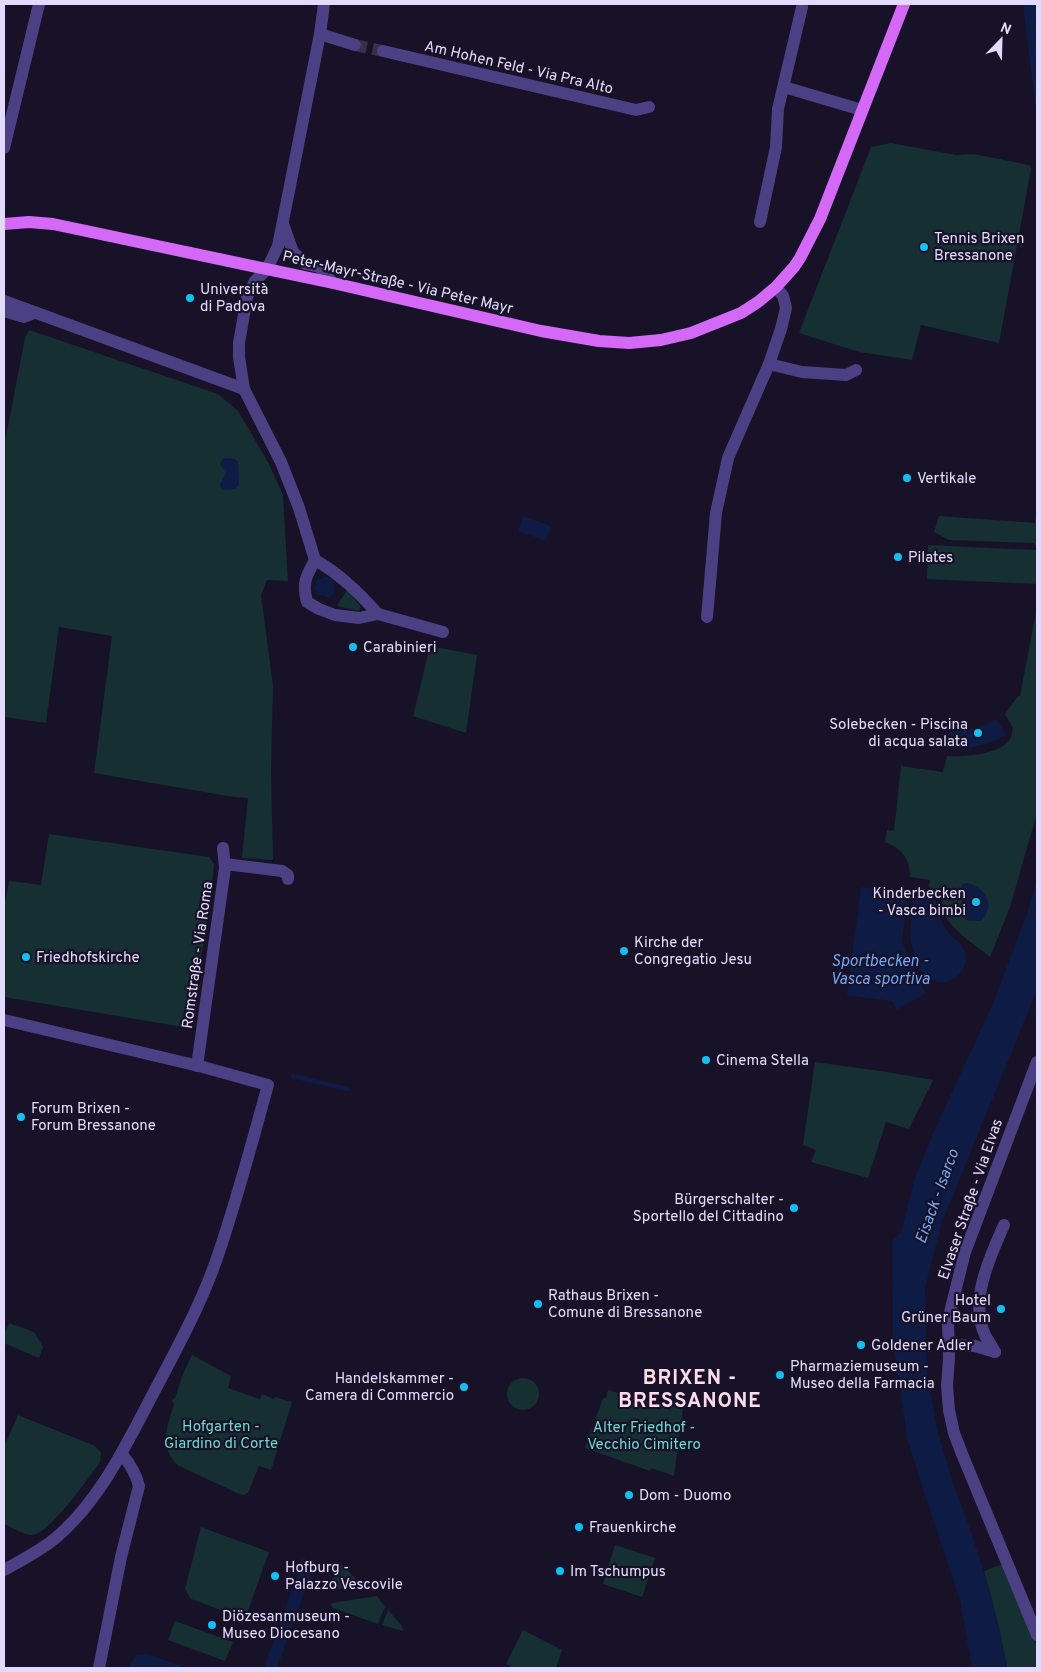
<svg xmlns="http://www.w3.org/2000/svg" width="1041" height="1672" font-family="Overpass,sans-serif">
  <rect width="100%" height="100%" fill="#181228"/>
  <!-- green -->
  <g fill="#152f32" fill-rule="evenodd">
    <path d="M891,143L956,155L974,154L1029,165L1031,169L999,343L921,325L912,360L859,352L799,333L871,147Z"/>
    <path d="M29,330L218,394L238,411L268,462L283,495L288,581L267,580L261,595L273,686L271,771L273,860L242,858L248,798L233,797L94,773L112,636L59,627L46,723L4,717V447L25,338Z"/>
    <path d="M1037,508V546L1033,543L949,540L934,532L939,516L1035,523Z"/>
    <path d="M928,545L1037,550V584L927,579Z"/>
    <path d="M347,590L361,607L359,611L337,606Z"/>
    <path d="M1037,607V813L1010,907L990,957C978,947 956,933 948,920C941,906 945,896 929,887L930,880L910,877C910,859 902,848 885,842L887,830L894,831L901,766L943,772L947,756C963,757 1000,755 1010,739C1012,737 1012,731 1013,728L1005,714L1018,696H1020ZM967,883C980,887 989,895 988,909L962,907C964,899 960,890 963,884Z"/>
    <path d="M430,646L477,655L466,733L413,716Z"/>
    <path d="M49,834L209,857L214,864L211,899L189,1028L4,997V908L9,881L41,885Z"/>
    <path d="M815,1062L887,1072L933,1080L909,1129L886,1122L868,1178L811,1162L816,1150L803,1145Z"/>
    <path d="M9,1323L34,1332L43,1347L39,1358L4,1343V1336Z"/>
    <path d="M192,1355L231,1376L228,1388L260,1399L262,1394L274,1399L275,1397L292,1402L271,1470L259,1466L248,1493L244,1495L237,1493L179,1466C158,1448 167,1427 174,1404L172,1400L175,1398L183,1374Z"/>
    <circle cx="523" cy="1394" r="16"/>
    <path d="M608,1390L618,1393L617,1396L620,1397L621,1394L634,1397V1400L636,1401L637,1398L651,1401L650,1404L652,1405L654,1402L668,1405V1409L670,1410L671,1406L683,1408L674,1476L651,1468L650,1471L585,1448L603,1398H606Z"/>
    <path d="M18,1415L95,1446L101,1453L100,1462C89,1477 50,1534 32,1535C23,1535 12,1527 4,1524V1447Z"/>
    <path d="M201,1527L269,1552L245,1619L191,1599L185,1589Z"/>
    <path d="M615,1545L655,1558L642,1597L603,1584Z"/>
    <path d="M339,1563L341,1564L363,1586L329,1590Z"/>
    <path d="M1006,1563L1037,1647V1668H1007L1000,1632L984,1571Z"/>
    <path d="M377,1596L385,1607L378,1624L333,1608L331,1605L332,1603Z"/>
    <path d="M388,1610L402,1626L403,1629L402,1631L382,1625Z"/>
    <path d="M175,1621L233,1642L225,1661L168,1640Z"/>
    <path d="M523,1630L562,1650L556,1668H514L506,1664Z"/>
  </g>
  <!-- water -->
  <g fill="#0e1b45">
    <path d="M1024,4H1037V119L1024,13Z"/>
    <path d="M225,458L235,459L238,462L239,485L235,489L226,490L222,489L220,485L226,473L220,464L222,460Z"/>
    <path d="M523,516L551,526L546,541L518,531Z"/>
    <path d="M325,576L335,582L334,587L335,592L328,598L323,595H318L314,589L317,579H322Z"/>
    <path d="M997,719L1006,735C988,745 970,749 948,749L950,730H953L954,721H963V731L985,725Z"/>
    <path d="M1037,880V990L942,1222L925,1288L927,1375L937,1429L952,1480L970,1529L990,1591L1000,1632L1007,1668H972L960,1600L925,1495L908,1441L893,1341L892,1241L901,1232L915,1178L936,1127L992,1006L1027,914Z"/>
    <path d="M967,883C986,889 996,905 981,921H969L962,915L963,901L961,888L963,884Z"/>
    <path d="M861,887L908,893L902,941L912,968L926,993L897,1010L892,1001L847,995Z"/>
    <path d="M914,895L927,896L935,900C940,911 939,923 948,932C954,939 962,943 965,952C971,975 943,992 926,976C917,968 913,952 911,941C909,925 912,910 914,895Z"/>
    <path d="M303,1558L315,1562L277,1668H264Z"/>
    <path d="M145,1653L186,1668H127L137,1654L141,1655Z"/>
  </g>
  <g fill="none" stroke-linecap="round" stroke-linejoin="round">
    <!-- stream -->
    <path stroke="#0e1b45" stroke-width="4.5" d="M293,1076L347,1089"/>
    <!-- minor-tunnel -->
    <path stroke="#363048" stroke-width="12" stroke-dasharray="12 6" stroke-linecap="butt" d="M355,45L383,51"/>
    <!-- minor -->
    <g stroke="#4b4084" stroke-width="12">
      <path d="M324,4L320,34L278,246L267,269L255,281L247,297L239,343V357L244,389L281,462L299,508L315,560C340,574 359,593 378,614"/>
      <path d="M320,34L355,45"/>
      <path d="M383,51L636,110L649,107"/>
      <path d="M784,87L862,110"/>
      <path d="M4,148L39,4"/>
      <path d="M760,222L776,147L778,109L802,7"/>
      <path d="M283,224L293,252L306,264L319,267L333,283"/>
      <path d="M4,301L244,389"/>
      <path d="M4,311L24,317L32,314"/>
      <path d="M769,364L802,372L846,375L856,370"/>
      <path d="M315,560C306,576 302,583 307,602L319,609L335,615L359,618L378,614L443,632"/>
      <path d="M707,617L716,513L728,458L769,364L781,329L786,308L783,296L776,287"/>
      <path d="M225,864L282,871L288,875V879"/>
      <path d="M4,1020L203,1067L268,1085C252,1142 237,1200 218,1255C202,1303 177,1348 154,1392C127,1443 102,1497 58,1536C42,1550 22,1560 4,1570"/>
      <path d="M1037,1062L965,1252L951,1308L948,1323L949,1358L947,1386L949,1410L954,1433L962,1454L1037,1635"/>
      <path d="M197,1066L225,868L223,848"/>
      <path d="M948,1345L975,1346L995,1352"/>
      <path d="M995,1352C992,1346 988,1341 985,1335C969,1300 990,1257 1004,1225"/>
      <path d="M99,1668L121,1557L139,1486C136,1473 130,1464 122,1454"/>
    </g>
    <!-- major -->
    <path stroke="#d369f6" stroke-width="12" d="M4,224L29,222L53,224L333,283L541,331L599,341L629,343L661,340L691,333L741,313L758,302L776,287L794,267L800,258L820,219L904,4"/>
  </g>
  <!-- markers -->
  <g fill="#13bff1" stroke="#181228" stroke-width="2">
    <circle cx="924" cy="247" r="5"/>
    <circle cx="190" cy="298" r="5"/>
    <circle cx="907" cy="478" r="5"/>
    <circle cx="898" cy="557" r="5"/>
    <circle cx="353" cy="647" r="5"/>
    <circle cx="978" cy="733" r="5"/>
    <circle cx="976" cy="902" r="5"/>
    <circle cx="624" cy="951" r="5"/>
    <circle cx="26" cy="957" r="5"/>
    <circle cx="706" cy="1060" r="5"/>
    <circle cx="21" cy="1117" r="5"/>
    <circle cx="794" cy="1208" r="5"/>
    <circle cx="538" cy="1304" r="5"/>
    <circle cx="1001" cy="1309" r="5"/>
    <circle cx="861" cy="1345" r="5"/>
    <circle cx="780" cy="1375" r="5"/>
    <circle cx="464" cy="1387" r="5"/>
    <circle cx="629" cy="1495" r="5"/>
    <circle cx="579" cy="1527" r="5"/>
    <circle cx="560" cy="1571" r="5"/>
    <circle cx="275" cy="1576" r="5"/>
    <circle cx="212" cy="1625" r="5"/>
  </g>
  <g text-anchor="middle" stroke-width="4.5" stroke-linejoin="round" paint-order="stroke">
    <!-- street labels -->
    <g font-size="15" fill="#e3dbfd" stroke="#181228">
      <text transform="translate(519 67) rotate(13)" y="5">Am Hohen Feld - Via Pra Alto</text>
      <text transform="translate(398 282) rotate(13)" y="5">Peter-Mayr-Straße - Via Peter Mayr</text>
      <text transform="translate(197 955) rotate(-82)" y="5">Romstraße - Via Roma</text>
      <text transform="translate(970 1199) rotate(-71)" y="5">Elvaser Straße - Via Elvas</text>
    </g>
    <!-- poi labels -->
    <g font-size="15" fill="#e3dbfd" stroke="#181228" text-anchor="start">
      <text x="934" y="243">Tennis Brixen<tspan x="934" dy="17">Bressanone</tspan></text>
      <text x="200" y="294">Università<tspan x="200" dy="17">di Padova</tspan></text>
      <text x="917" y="483">Vertikale</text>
      <text x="908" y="562">Pilates</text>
      <text x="363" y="652">Carabinieri</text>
      <text x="968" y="729" text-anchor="end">Solebecken - Piscina<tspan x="968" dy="17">di acqua salata</tspan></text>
      <text x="966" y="898" text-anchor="end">Kinderbecken<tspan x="966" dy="17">- Vasca bimbi</tspan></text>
      <text x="634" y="947">Kirche der<tspan x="634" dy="17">Congregatio Jesu</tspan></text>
      <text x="36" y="962">Friedhofskirche</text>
      <text x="716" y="1065">Cinema Stella</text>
      <text x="31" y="1113">Forum Brixen -<tspan x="31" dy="17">Forum Bressanone</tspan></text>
      <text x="784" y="1204" text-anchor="end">Bürgerschalter -<tspan x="784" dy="17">Sportello del Cittadino</tspan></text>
      <text x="548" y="1300">Rathaus Brixen -<tspan x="548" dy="17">Comune di Bressanone</tspan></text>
      <text x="991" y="1305" text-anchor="end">Hotel<tspan x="991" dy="17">Grüner Baum</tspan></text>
      <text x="871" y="1350">Goldener Adler</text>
      <text x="790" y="1371">Pharmaziemuseum -<tspan x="790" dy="17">Museo della Farmacia</tspan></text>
      <text x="454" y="1383" text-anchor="end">Handelskammer -<tspan x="454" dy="17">Camera di Commercio</tspan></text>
      <text x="639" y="1500">Dom - Duomo</text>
      <text x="589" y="1532">Frauenkirche</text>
      <text x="285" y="1572">Hofburg -<tspan x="285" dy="17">Palazzo Vescovile</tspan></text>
      <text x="570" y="1576">Im Tschumpus</text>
      <text x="222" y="1621">Diözesanmuseum -<tspan x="222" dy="17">Museo Diocesano</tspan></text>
    </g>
    <!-- park labels -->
    <g font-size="15" fill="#6adacc" stroke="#181228">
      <text x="221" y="1431">Hofgarten -<tspan x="221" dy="17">Giardino di Corte</tspan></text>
      <text x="644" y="1432">Alter Friedhof -<tspan x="644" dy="17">Vecchio Cimitero</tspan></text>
    </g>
    <!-- water labels -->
    <g font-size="16" font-style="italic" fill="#70a7f6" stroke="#181228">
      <text x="880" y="966">Sportbecken -<tspan x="880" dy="18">Vasca sportiva</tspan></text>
      <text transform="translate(936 1196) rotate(-70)" y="6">Eisack - Isarco</text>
    </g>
    <!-- district labels -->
    <g font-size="20" font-weight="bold" letter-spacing="1" fill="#fddded" stroke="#181228">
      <text x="690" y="1384">BRIXEN -<tspan x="690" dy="23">BRESSANONE</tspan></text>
    </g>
  </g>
  <!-- border -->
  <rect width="1041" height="1672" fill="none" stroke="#e3dbfd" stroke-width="10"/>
  <!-- north arrow -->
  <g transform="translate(1001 40) rotate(23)" stroke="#181228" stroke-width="4" paint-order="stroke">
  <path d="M0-4L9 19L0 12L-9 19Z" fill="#e3dbfd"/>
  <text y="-8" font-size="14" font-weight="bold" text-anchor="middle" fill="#e3dbfd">N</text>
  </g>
</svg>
